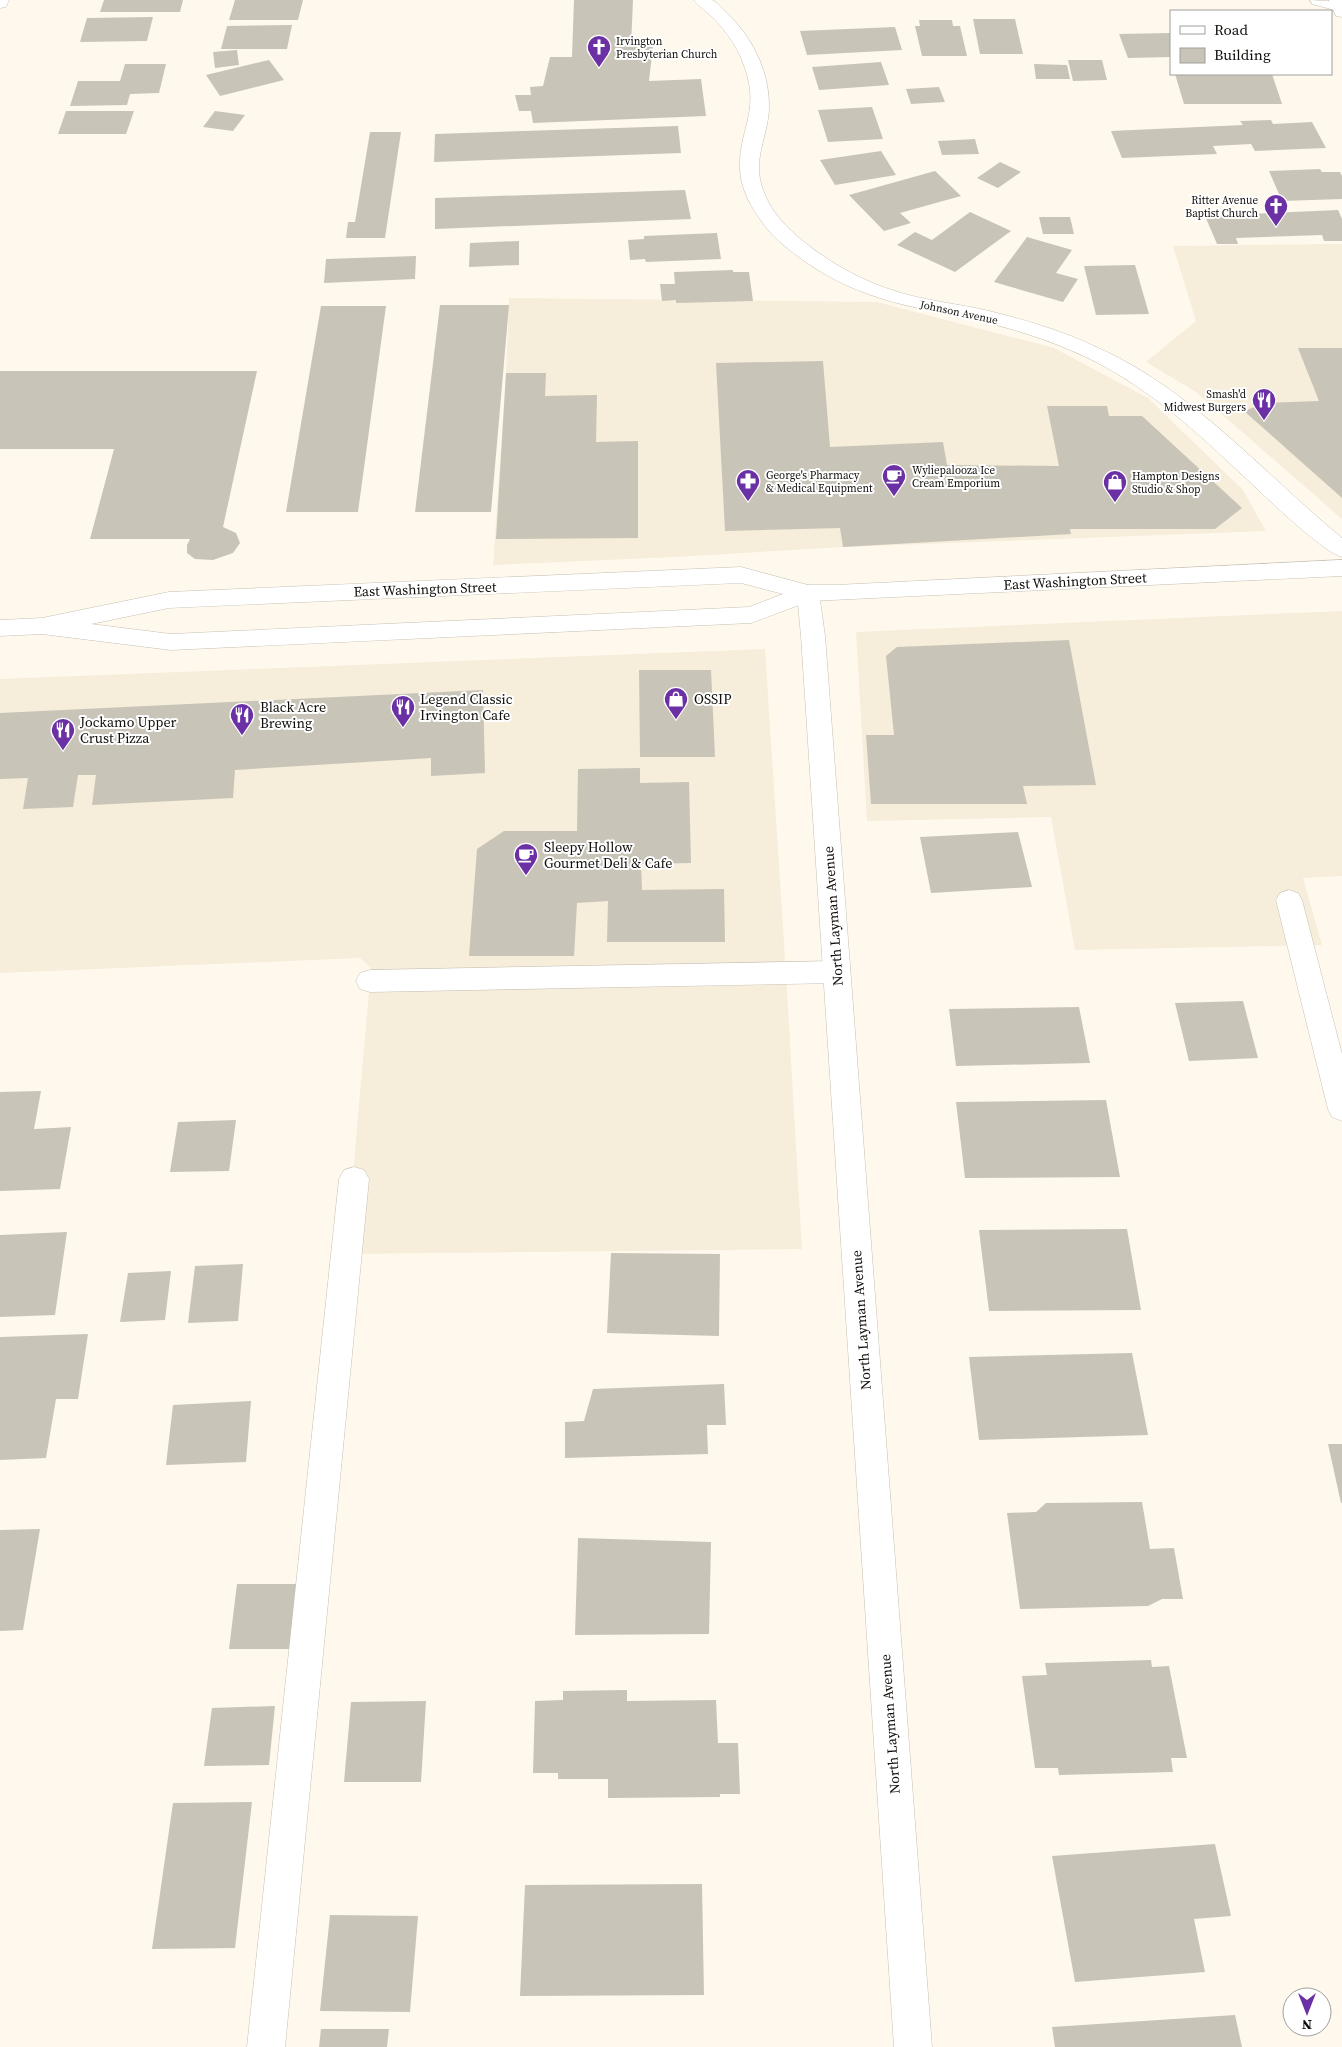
<svg xmlns="http://www.w3.org/2000/svg" width="1342" height="2047" font-family="'Source Serif 4',serif">
  <rect width="100%" height="100%" fill="#fff9ed"/>
  <!-- built -->
  <g fill="#f6edda">
    <path d="M1342,244V519L1196,392L1146,362L1196,321L1173,246Z"/>
    <path d="M509,298L877,302L1054,348L1148,398L1243,490L1266,531L843,547L674,557L493,565L506,373Z"/>
    <path d="M1342,611V876L1303,878L1322,945L1075,950L1051,817L867,821L856,632Z"/>
    <path d="M765,649L786,974L802,1249L346,1254L371,968L360,958L0,973V679Z"/>
  </g>
  <!-- building -->
  <g fill="#c9c4b8">
    <path d="M104,0H183L180,12H100Z"/>
    <path d="M235,0H303L298,20H229Z"/>
    <path d="M574,0H633L631,46H653L649,81L701,79L706,116L533,123L531,111H519L515,95H531L530,87L543,86L550,57H572Z"/>
    <path d="M153,17L147,41L80,42L87,18Z"/>
    <path d="M973,19H1015L1023,54H980Z"/>
    <path d="M919,20H952L953,26H960L967,56H922L915,26H920Z"/>
    <path d="M292,25L287,49H221L227,26Z"/>
    <path d="M895,27L902,50L807,55L800,31Z"/>
    <path d="M1171,33V57L1128,58L1119,34Z"/>
    <path d="M237,50L239,65L215,68L213,52Z"/>
    <path d="M269,60L284,80L220,96L206,75Z"/>
    <path d="M1068,60H1102L1107,80L1073,81Z"/>
    <path d="M881,62L889,85L819,90L812,67Z"/>
    <path d="M125,64H166L159,93L130,94L127,105L70,106L78,81H120Z"/>
    <path d="M1034,64L1067,65L1070,79H1036Z"/>
    <path d="M1175,74H1272L1282,104H1184Z"/>
    <path d="M939,87L945,102L911,104L906,89Z"/>
    <path d="M872,107L883,139L828,142L818,110Z"/>
    <path d="M66,111H134L126,134H58Z"/>
    <path d="M215,111L245,115L233,131L203,127Z"/>
    <path d="M1271,120L1273,124L1312,122L1326,148L1255,151L1251,144L1213,146L1217,154L1122,158L1111,131L1243,125L1240,121Z"/>
    <path d="M678,126L681,153L434,162L435,134Z"/>
    <path d="M370,132H401L385,238H346L348,222H355Z"/>
    <path d="M975,139L979,154L942,155L938,141Z"/>
    <path d="M881,151L896,175L835,185L820,160Z"/>
    <path d="M1000,162L1021,172L998,188L977,178Z"/>
    <path d="M1320,169L1322,172H1340L1342,176V199L1282,201L1269,171Z"/>
    <path d="M935,171L961,196L900,213L911,223L884,231L849,195Z"/>
    <path d="M685,190L691,219L435,229V198Z"/>
    <path d="M1338,210L1342,219V241H1324L1322,235L1236,238L1238,244H1217L1205,216Z"/>
    <path d="M970,212L1011,231L955,272L897,245L915,232L932,240Z"/>
    <path d="M1039,217H1070L1074,234H1043Z"/>
    <path d="M717,233L721,259L646,262L645,259L630,260L628,240L644,239V236Z"/>
    <path d="M1027,237L1072,250L1056,273L1078,279L1063,302L994,282Z"/>
    <path d="M519,241V265L469,267L470,243Z"/>
    <path d="M416,256L415,279L324,283L326,259Z"/>
    <path d="M1135,265L1149,314L1096,315L1084,266Z"/>
    <path d="M733,270V272H749L753,301L676,303V300L662,301L660,284H675L674,272Z"/>
    <path d="M440,305H509L491,512H415Z"/>
    <path d="M321,306H386L358,512H286Z"/>
    <path d="M1298,348H1342V498L1244,411L1265,403L1319,401Z"/>
    <path d="M823,361L830,447L943,442L947,465L1059,466L1047,406H1107L1109,416H1142L1242,508L1215,529H1070L1071,534L843,547L840,528L725,531L716,363Z"/>
    <path d="M0,371H257L223,527L236,533L240,543L233,553L213,560L195,559L187,553V545L190,539H90L114,449H0Z"/>
    <path d="M506,373H546L545,396L597,395L596,442L638,441V538L496,539Z"/>
    <path d="M1069,640L1096,785L1023,786L1027,804H871L866,735H894L886,656L897,647Z"/>
    <path d="M639,670H711L715,757H640Z"/>
    <path d="M483,690L485,773L431,776V758L235,770L233,798L92,805L96,775H78L73,807L23,809L28,778L0,779V713Z"/>
    <path d="M640,768V783L689,782L691,863L641,864L642,890L724,889L725,942H607L608,901L577,903L574,956H469L477,849L504,831H577L578,769Z"/>
    <path d="M1018,832L1032,887L931,893L920,837Z"/>
    <path d="M1243,1001L1258,1058L1189,1061L1175,1003Z"/>
    <path d="M1079,1007L1090,1063L956,1066L949,1009Z"/>
    <path d="M41,1091L34,1129L71,1127L60,1189L0,1191V1092Z"/>
    <path d="M1106,1100L1120,1177L965,1178L956,1102Z"/>
    <path d="M236,1120L229,1171L170,1172L178,1122Z"/>
    <path d="M1127,1229L1141,1310L989,1311L979,1230Z"/>
    <path d="M67,1232L55,1315L0,1317V1235Z"/>
    <path d="M611,1253L720,1254L719,1336L607,1333Z"/>
    <path d="M243,1264L238,1321L188,1323L195,1266Z"/>
    <path d="M171,1271L165,1320L120,1322L128,1273Z"/>
    <path d="M88,1334L78,1399H56L46,1458L0,1460V1337Z"/>
    <path d="M1132,1353L1148,1435L979,1440L969,1357Z"/>
    <path d="M724,1384L726,1425H707L708,1454L565,1458V1422L584,1421L593,1389Z"/>
    <path d="M251,1401L246,1462L166,1465L173,1405Z"/>
    <path d="M1328,1444H1342V1503H1341Z"/>
    <path d="M1142,1502L1150,1549L1174,1548L1183,1599H1162L1148,1606L1020,1609L1007,1513L1036,1512L1046,1503Z"/>
    <path d="M40,1529L23,1630L0,1631V1530Z"/>
    <path d="M578,1538L711,1542L709,1634L575,1635Z"/>
    <path d="M237,1584H303L297,1649H229Z"/>
    <path d="M1151,1660L1152,1667L1169,1666L1187,1758H1171L1173,1772L1059,1775L1058,1768H1035L1022,1676L1047,1675L1045,1663Z"/>
    <path d="M627,1690V1701L716,1700L718,1743H738L740,1794H720V1797L608,1798V1779H558V1773H533L535,1701L563,1700V1691Z"/>
    <path d="M426,1701L421,1782H344L351,1702Z"/>
    <path d="M275,1706L269,1765L204,1766L212,1708Z"/>
    <path d="M252,1802L235,1948L152,1949L173,1803Z"/>
    <path d="M1215,1844L1231,1916L1194,1919L1205,1972L1075,1982L1052,1856Z"/>
    <path d="M702,1884L704,1995L520,1996L525,1885Z"/>
    <path d="M330,1915L418,1916L410,2012L320,2011Z"/>
    <path d="M1235,2015L1242,2047H1055L1052,2027Z"/>
    <path d="M321,2029H389L387,2047H319Z"/>
  </g>
  <g fill="none" stroke-linecap="round" stroke-linejoin="round">
    <!-- service casing -->
    <g stroke="#c6c0b4" stroke-width="1">
      <g id="service">
        <path d="M1289,890L1298,893L1302,900L1342,1054V1121L1332,1117L1328,1109L1276,900L1280,893Z"/>
        <path d="M837,961L847,964L850,972L847,980L837,983L370,992L360,989L356,981L360,973L370,970Z"/>
        <path d="M354,1167L364,1170L369,1179L285,2047H247L339,1179L344,1170Z"/>
      </g>
    </g>
    <!-- minor casing -->
    <g stroke="#c6c0b4" stroke-width="1">
      <g id="minor">
        <path d="M0,0H9L6,7L0,8Z"/>
        <path d="M694,0C699,0 707,0 712,0C717,2 722,8 726,12C752,37 769,70 769,106C769,132 755,154 760,179C766,208 786,228 808,245C835,266 865,282 898,292C927,301 959,304 989,311C1025,320 1060,330 1094,346C1191,388 1262,472 1342,538V557C1320,551 1259,490 1238,471C1195,430 1151,391 1098,363C1063,345 1025,332 988,323C919,307 863,303 803,260C789,250 776,240 765,226C752,209 740,189 740,167C739,132 758,113 747,75C741,52 728,32 711,16C705,10 698,6 694,0Z"/>
        <path d="M1310,0L1342,2V12L1312,4Z"/>
        <path d="M808,585L816,587L819,593L825,636L932,2047H894L801,636L797,593L800,587Z"/>
      </g>
    </g>
    <!-- tertiary casing -->
    <g stroke="#c6c0b4" stroke-width="1">
      <path id="tertiary" d="M1329,0H1342V17L1336,16Z"/>
    </g>
    <!-- primary casing -->
    <g stroke="#c6c0b4" stroke-width="1">
      <path id="primary" d="M1342,560V576L810,601L751,623L171,650L42,634L0,636V620L42,618L169,592L741,567L808,585H836ZM741,583L783,594L749,607L171,634L91,624L169,608Z"/>
    </g>
    <!-- service -->
    <use href="#service" fill="#fff" fill-rule="evenodd"/>
    <!-- minor -->
    <use href="#minor" fill="#fff" fill-rule="evenodd"/>
    <!-- tertiary -->
    <use href="#tertiary" fill="#fff" fill-rule="evenodd"/>
    <!-- primary -->
    <use href="#primary" fill="#fff" fill-rule="evenodd"/>
  </g>
  <!-- icons -->
  <defs>
    <g id="church-pin" transform="scale(1.25)"><path d="M0 17L-7.5 6A9.5 9.5 0 1 1 7.5 6Z" fill="#6c30a5" stroke="#fff"/><path d="M-1.2-6h2.4v3.5h3.3v2.4h-3.3V6h-2.4V-.1h-3.3v-2.4h3.3Z" fill="#fff"/></g>
    <g id="restaurant-pin" transform="scale(1.25)"><path d="M0 17L-7.5 6A9.5 9.5 0 1 1 7.5 6Z" fill="#6c30a5" stroke="#fff"/><path d="M-5-6h1v4h1v-4h1v4h1v-4h1v5L-1.5 .5V6h-2V.5L-5-1ZM5-6V6H3V1.5H1.5Q1.5-4 5-6Z" fill="#fff"/></g>
    <g id="cafe-pin" transform="scale(1.25)"><path d="M0 17L-7.5 6A9.5 9.5 0 1 1 7.5 6Z" fill="#6c30a5" stroke="#fff"/><path d="M-5.5-4.5H6V0H3Q3 3.5 0 3.5H-2.5Q-5.5 3.5-5.5 0ZM3-3.2v2h1.7v-2ZM-6 4.5H4V6H-6Z" fill="#fff"/></g>
    <g id="pharmacy-pin" transform="scale(1.25)"><path d="M0 17L-7.5 6A9.5 9.5 0 1 1 7.5 6Z" fill="#6c30a5" stroke="#fff"/><path d="M-2-6h4v4h4v4h-4v4h-4v-4h-4v-4h4Z" fill="#fff"/></g>
    <g id="shop-pin" transform="scale(1.25)"><path d="M0 17L-7.5 6A9.5 9.5 0 1 1 7.5 6Z" fill="#6c30a5" stroke="#fff"/><path d="M-5-2.5h2.3a2.7 3.5 0 0 1 5.4 0H5L5.5 6h-11ZM-1.5-2.5h3a1.5 2.3 0 0 0-3 0Z" fill="#fff"/></g>
  </defs>
  <g fill-rule="evenodd">
    <use href="#church-pin" x="599" y="47"/>
    <use href="#church-pin" x="1276" y="206"/>
    <use href="#restaurant-pin" x="1264" y="400"/>
    <use href="#cafe-pin" x="894" y="476"/>
    <use href="#pharmacy-pin" x="748" y="481"/>
    <use href="#shop-pin" x="1115" y="482"/>
    <use href="#shop-pin" x="676" y="699"/>
    <use href="#restaurant-pin" x="403" y="707"/>
    <use href="#restaurant-pin" x="242" y="715"/>
    <use href="#restaurant-pin" x="63" y="730"/>
    <use href="#cafe-pin" x="526" y="855"/>
  </g>
  <g text-anchor="middle" stroke-width="4" stroke-linejoin="round" paint-order="stroke">
    <!-- far-poi labels -->
    <g font-size="11" fill="#100e0a" stroke="#fff" text-anchor="start">
      <text x="616" y="45">Irvington<tspan x="616" dy="13">Presbyterian Church</tspan></text>
      <text x="1258" y="204" text-anchor="end">Ritter Avenue<tspan x="1258" dy="13">Baptist Church</tspan></text>
      <text x="1246" y="398" text-anchor="end">Smash'd<tspan x="1246" dy="13">Midwest Burgers</tspan></text>
      <text x="912" y="474">Wyliepalooza Ice<tspan x="912" dy="13">Cream Emporium</tspan></text>
      <text x="766" y="479">George's Pharmacy<tspan x="766" dy="13">&amp; Medical Equipment</tspan></text>
      <text x="1132" y="480">Hampton Designs<tspan x="1132" dy="13">Studio &amp; Shop</tspan></text>
    </g>
    <!-- far-street labels -->
    <g font-size="11" fill="#100e0a" stroke="#fff">
      <text transform="translate(959 312) rotate(12)" y="4">Johnson Avenue</text>
    </g>
    <!-- street labels -->
    <g font-size="14" fill="#100e0a" stroke="#fff">
      <text transform="translate(1075 581) rotate(-3)" y="5">East Washington Street</text>
      <text transform="translate(425 589) rotate(-2)" y="5">East Washington Street</text>
      <text transform="translate(833 916) rotate(-94)" y="5">North Layman Avenue</text>
      <text transform="translate(861 1320) rotate(-94)" y="5">North Layman Avenue</text>
      <text transform="translate(890 1724) rotate(-94)" y="5">North Layman Avenue</text>
    </g>
    <!-- poi labels -->
    <g font-size="14" fill="#100e0a" stroke="#fff" text-anchor="start">
      <text x="420" y="704">Legend Classic<tspan x="420" dy="16">Irvington Cafe</tspan></text>
      <text x="694" y="704">OSSIP</text>
      <text x="260" y="712">Black Acre<tspan x="260" dy="16">Brewing</tspan></text>
      <text x="80" y="727">Jockamo Upper<tspan x="80" dy="16">Crust Pizza</tspan></text>
      <text x="544" y="852">Sleepy Hollow<tspan x="544" dy="16">Gourmet Deli &amp; Cafe</tspan></text>
    </g>
  </g>
  <!-- legend -->
  <rect x="1170" y="10" width="162" height="65" fill="#ffffff" stroke="#9f9f9d"/>
  <rect x="1180" y="26" width="25" height="8" fill="#ffffff" stroke="#9f9f9d"/>
  <text x="1214" y="35" font-size="15" fill="#100e0a">Road</text>
  <rect x="1180" y="48" width="25" height="15" fill="#c9c4b8" stroke="#9f9f9d"/>
  <text x="1214" y="60" font-size="15" fill="#100e0a">Building</text>
  <!-- north arrow -->
  <g transform="translate(1307 2012) rotate(180)"><circle r="24" fill="#ffffff" stroke="#9f9f9d"/>
  <path d="M0-4L9 19L0 12L-9 19Z" fill="#6c30a5"/>
  <text y="-8" font-size="14" font-weight="bold" text-anchor="middle" fill="#100e0a">N</text>
  </g>
</svg>
